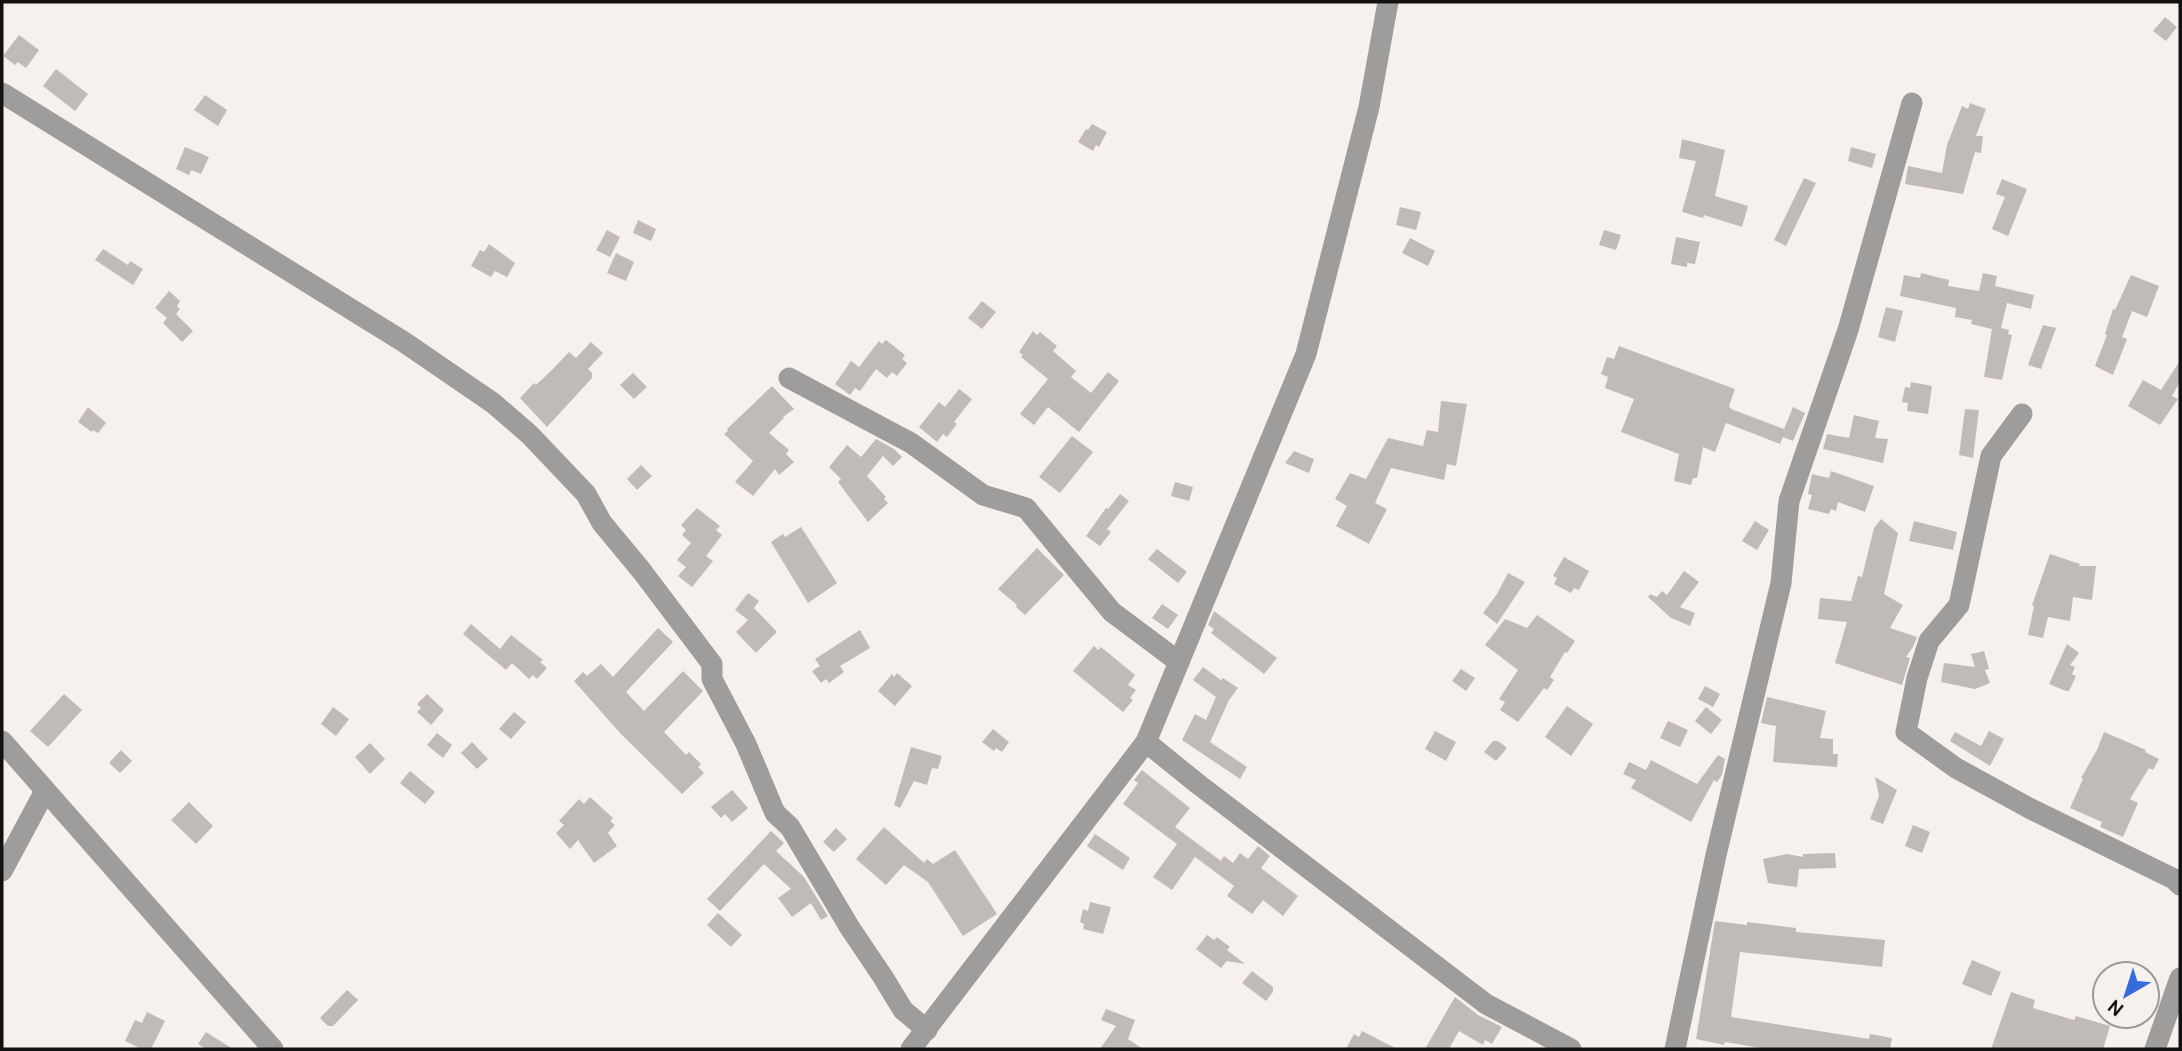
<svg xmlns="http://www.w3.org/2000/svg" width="2182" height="1051" font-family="Cabin,sans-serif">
  <rect width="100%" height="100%" fill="#f7f1ee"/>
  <!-- building -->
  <g fill="#c1bbb8">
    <path d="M2165,17L2177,27L2166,41L2153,31Z"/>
    <path d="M19,35L39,50L26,68L18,62L15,65L3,56Z"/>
    <path d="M56,69L88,94L75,111L43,86Z"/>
    <path d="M205,95L227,110L218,126L194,110Z"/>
    <path d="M1970,103L1986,109L1976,136H1983L1981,153L1975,152L1963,194L1905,184L1908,166L1942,173L1947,145L1962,106L1968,109Z"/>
    <path d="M1092,124L1107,132L1099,147L1096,145L1093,151L1078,142L1086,129L1088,130Z"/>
    <path d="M1682,139L1725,150L1715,196L1748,206L1742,227L1704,215L1703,218L1682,212L1696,161L1679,158Z"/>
    <path d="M185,147L209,157L201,174L191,170L189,175L176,169Z"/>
    <path d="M1851,147L1876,154L1872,168L1848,161Z"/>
    <path d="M1804,178L1816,183L1786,246L1774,240Z"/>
    <path d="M2002,179L2027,189L2008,236L1992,229L2005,197L1996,194Z"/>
    <path d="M1400,207L1421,212L1416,230L1396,225Z"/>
    <path d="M638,220L656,229L651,241L633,233Z"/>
    <path d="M607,230L620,237L610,257L596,250Z"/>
    <path d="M1604,230L1621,235L1616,250L1599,245Z"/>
    <path d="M1676,237L1700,242L1695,264L1687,263V267L1671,264Z"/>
    <path d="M1410,238L1435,251L1428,266L1402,253Z"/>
    <path d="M489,244L515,263L507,277L495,271L491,277L471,266L480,250L484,252Z"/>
    <path d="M103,249L128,265L130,261L143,269L133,285L95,260Z"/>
    <path d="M616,253L634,262L626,281L607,273Z"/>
    <path d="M1921,273L1949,280L1948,286L1979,291L1983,273L1997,276L1995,286L2034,295L2031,309L2007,303L2001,328L2009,330L2008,334L2012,335L2002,380L1984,377L1992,329L1971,324L1972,320L1955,317L1956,308L1900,296L1904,275L1920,278Z"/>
    <path d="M2131,275L2159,286L2147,317L2132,311L2122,337L2127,339L2113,375L2095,366L2107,335L2105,334L2113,309L2115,310Z"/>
    <path d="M169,291L180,301L177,306L180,309L176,314L193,331L182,342L163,323L167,318L155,308Z"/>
    <path d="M982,301L996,312L982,329L968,318Z"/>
    <path d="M1886,307L1903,311L1895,342L1878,337Z"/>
    <path d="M2043,325L2056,328L2041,369L2028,365Z"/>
    <path d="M1033,331L1037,335L1040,332L1057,346L1053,351L1076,371L1071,377L1091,393L1108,372L1119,381L1079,432L1048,407L1034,425L1020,414L1048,379L1021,357L1023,355L1019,352Z"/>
    <path d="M886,340L905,355L902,359L907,363L897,376L892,372L887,378L876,369L860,391L855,388L850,395L835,384L851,361L859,367L879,341L882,344Z"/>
    <path d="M591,342L603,353L588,369L592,373V378L547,427L520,398L534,383L536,385L553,369L569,352L576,358Z"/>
    <path d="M1619,346L1735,389L1729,406L1731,409L1784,429L1793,407L1805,413L1793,441L1783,437L1780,444L1726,423L1715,452L1703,447L1697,478H1693L1691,485L1674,481L1679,454L1621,432L1634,399L1605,388L1608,377L1601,374L1607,357L1614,359Z"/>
    <path d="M2179,362L2180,382L2172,396L2178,399L2160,425L2128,406L2143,380L2161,390Z"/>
    <path d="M633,373L647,387L634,399L620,385Z"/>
    <path d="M1911,382L1932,386L1928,414L1907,411L1908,403L1902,402L1905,387L1910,388Z"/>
    <path d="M772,386L794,409L783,417L784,418L769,433L789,450L786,454L794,462L779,475L775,469L753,496L735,482L753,461L724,434L728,431L727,429Z"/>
    <path d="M959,389L972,399L954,422L957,424L947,437L943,434L937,442L919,427L939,402L945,407Z"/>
    <path d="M1441,401L1467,404L1456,466L1447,464L1444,480L1391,468L1375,503L1387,509L1369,544L1336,526L1347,506L1335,499L1350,473L1366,479L1388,438L1423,446L1427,430L1438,432Z"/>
    <path d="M88,407L106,423L98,433L93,430L92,432L78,422Z"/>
    <path d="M1965,409L1979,410L1973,458L1959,455Z"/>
    <path d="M1854,415L1879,421L1875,438L1888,439L1883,463L1823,449L1827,434L1849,438Z"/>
    <path d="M1072,436L1093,452L1060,493L1039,477Z"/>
    <path d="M876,439L894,449L902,457L893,466L883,456L867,476L886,497L884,499L888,503L868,522L838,482L841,479L829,467L847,445L861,457Z"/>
    <path d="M1294,451L1314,459L1309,473L1285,463Z"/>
    <path d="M641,465L652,476L637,490L627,479Z"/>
    <path d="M1831,471L1874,486L1865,512L1838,502L1836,511L1831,509L1829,514L1808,509L1812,495L1808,494L1812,474L1829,478Z"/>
    <path d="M1175,482L1193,487L1189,501L1171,496Z"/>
    <path d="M1120,494L1129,501L1107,529L1111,532L1100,546L1086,536L1106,508L1108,509Z"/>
    <path d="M697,508L720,526L716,530L722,535L706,556L713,561L692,587L678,576L686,567L677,560L691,543L682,535L686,530L681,525Z"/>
    <path d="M1881,519L1898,533L1884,594L1903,605L1890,628L1917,637L1913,647L1906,657L1910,658L1902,685L1835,663L1847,622L1818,619L1820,598L1851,601L1858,576L1862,577L1874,528Z"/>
    <path d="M1755,521L1769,530L1757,550L1742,541Z"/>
    <path d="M1914,521L1957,532L1953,550L1909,541Z"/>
    <path d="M801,527L837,583L808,603L771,542L783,534L785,537Z"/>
    <path d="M1037,548L1064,575L1025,615L1016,607L1017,605L998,589Z"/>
    <path d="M1157,549L1187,572L1178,583L1148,559Z"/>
    <path d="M2050,554L2080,564L2079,566H2096L2092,600L2073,597L2070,621L2048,617L2043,638L2028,635L2034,606L2032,605Z"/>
    <path d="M1564,557L1589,571L1579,590L1574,588L1571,593L1554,584L1557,578L1553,576Z"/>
    <path d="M1684,571L1699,582L1680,607L1695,613L1690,626L1671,618L1648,597L1650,594L1657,597L1662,591L1667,595Z"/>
    <path d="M1508,573L1525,582L1497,624L1483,613L1497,594Z"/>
    <path d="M748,593L759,601L754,608L777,632L756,653L736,632L748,620L735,610Z"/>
    <path d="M1162,604L1178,615L1168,629L1152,618Z"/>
    <path d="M1214,611L1277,658L1264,674L1211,633L1214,629L1208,625Z"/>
    <path d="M1537,615L1575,641L1567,653L1565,652L1550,677L1554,680L1547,690L1544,688L1518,722L1500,710L1505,702L1499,699L1518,670L1485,645L1505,619L1527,628Z"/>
    <path d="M471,624L500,649L511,635L543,660L540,662L547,668L537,679L533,675L529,679L512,663L506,670L463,634Z"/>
    <path d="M658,628L673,642L626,692L644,711L683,671L703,691L664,732L686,755L689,752L701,764L698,767L704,773L682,794L621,734L574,681L583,672L587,676L601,664L613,677Z"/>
    <path d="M860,630L870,648L840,666L844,672L829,683L826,679L821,683L812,671L820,666L815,659Z"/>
    <path d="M2067,644L2079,653L2070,665L2075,667L2072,674L2076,676L2069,691H2066L2049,684Z"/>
    <path d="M1094,646L1098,650L1101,647L1135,675L1128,685L1136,690L1130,698L1133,700L1123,712L1073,671Z"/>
    <path d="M1984,651L1989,669L1985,670L1990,683L1975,689L1941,682L1944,663L1975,667L1971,654Z"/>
    <path d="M1203,667L1221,680L1223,678L1238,688L1229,700L1210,742L1247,767L1240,779L1182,740L1195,714L1206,720L1216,697L1193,680Z"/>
    <path d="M1461,669L1475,678L1466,691L1452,681Z"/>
    <path d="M897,673L912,686L895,706L878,691L892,674L894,677Z"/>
    <path d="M1705,686L1720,694L1713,707L1698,699Z"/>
    <path d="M64,694L82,710L48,747L30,731Z"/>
    <path d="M427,694L444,710L431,725L417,712L421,708L417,704Z"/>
    <path d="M1767,697L1826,711L1820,738L1833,739V754H1838L1837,767L1773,762L1776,726L1761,723Z"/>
    <path d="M1567,706L1593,724L1571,756L1545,737Z"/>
    <path d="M333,707L349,719L336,736L321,724Z"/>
    <path d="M1706,707L1722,720L1711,734L1695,721Z"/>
    <path d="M514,712L526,722L511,739L499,729Z"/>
    <path d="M1668,721L1688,730L1680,747L1660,738Z"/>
    <path d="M993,729L1009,742L1002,752L996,748L994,751L982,742Z"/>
    <path d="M1435,731L1456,742L1446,761L1425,749Z"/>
    <path d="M1989,731L2004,739L1990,766L1950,741L1955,732L1981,746Z"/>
    <path d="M2104,732L2146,750L2145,752L2159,759L2153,770L2149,768L2130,799L2138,803L2123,837L2100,827L2102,822L2070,808L2083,779L2081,778L2097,750Z"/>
    <path d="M437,733L452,745L443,758L427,745Z"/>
    <path d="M1493,741H1498L1507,748L1496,761L1484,752Z"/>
    <path d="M472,742L488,759L477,769L461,753Z"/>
    <path d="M370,743L385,759L370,774L355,757Z"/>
    <path d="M911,747L942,756L938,769L932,768L927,785L914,781L900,808L894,805Z"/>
    <path d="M121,750L132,761L120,773L109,763Z"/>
    <path d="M1718,755L1725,759L1722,775L1717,782L1714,780L1691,822L1631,788L1636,780L1623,774L1629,762L1646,770L1651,760L1697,784Z"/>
    <path d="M1142,770L1190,808L1175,827L1221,861L1224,856L1233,863L1240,853L1248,859L1258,846L1270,856L1261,868L1298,896L1283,916L1263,900L1252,914L1227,896L1234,886L1195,857L1172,890L1153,877L1177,844L1123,804L1138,783L1134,780Z"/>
    <path d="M410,771L435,792L425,804L400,783Z"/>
    <path d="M1875,777L1897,790L1883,824L1870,819L1879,796Z"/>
    <path d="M732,790L748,808L732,822L725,814L721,818L711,807Z"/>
    <path d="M590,797L613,818L610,821L615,825L608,833L617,846L594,863L578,840L570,849L556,833L564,825L559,821L579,799L584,804Z"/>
    <path d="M189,802L213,826L196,844L171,820Z"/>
    <path d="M1913,825L1930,832L1922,853L1905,846Z"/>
    <path d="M884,827L924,863L927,859L933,864L955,850L997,914L963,936L928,882L904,865L886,885L856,859Z"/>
    <path d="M836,828L847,839L834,852L823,842Z"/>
    <path d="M771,831L784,843L776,851L804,877L828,916L821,920L811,903L792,917L778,898L791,889L764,864L720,911L707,899Z"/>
    <path d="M1095,834L1130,858L1123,870L1087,846Z"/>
    <path d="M1835,853L1836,868L1799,869L1797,887L1768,883L1763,859L1787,854L1803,857V854Z"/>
    <path d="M1090,902L1111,907L1103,934L1083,929L1084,924L1080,922L1083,909L1088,911Z"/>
    <path d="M718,913L742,935L731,947L707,925Z"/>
    <path d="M1715,921L1747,925V922L1796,928V932L1885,940L1882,967L1740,952L1731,1017L1869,1039L1870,1034L1892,1038L1890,1049H1767L1725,1042L1724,1045L1696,1039Z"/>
    <path d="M1207,935L1214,940L1217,937L1230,947L1227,950L1245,964L1227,961L1221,968L1196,949Z"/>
    <path d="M1972,960L2001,972L1991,996L1962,984Z"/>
    <path d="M1252,971L1273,987V992L1266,1001L1242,983Z"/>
    <path d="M347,990L358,1000L333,1026H328L320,1018Z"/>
    <path d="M2011,992L2035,1000L2033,1008L2074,1020L2076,1016L2110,1026L2103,1049H1991Z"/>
    <path d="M1455,997L1478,1015L1502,1027L1492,1044L1485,1040L1483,1045L1459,1031L1449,1049H1425Z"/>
    <path d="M1106,1009L1135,1020L1128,1039L1143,1049H1100L1116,1026L1101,1020Z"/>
    <path d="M147,1012L165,1021L151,1049H142L125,1041L135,1020L142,1023Z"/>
    <path d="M1362,1031L1397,1049H1346L1354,1034L1359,1037Z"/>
    <path d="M206,1032L233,1049H206L198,1044Z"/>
  </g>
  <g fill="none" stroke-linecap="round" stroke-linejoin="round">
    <!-- minor -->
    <g stroke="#9f9d9c" stroke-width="21">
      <path d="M2,93L404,342L493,403L530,435L586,494L602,523L641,570L712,664V679L746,744L775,813L790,827L850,928L883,977L903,1010L927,1030"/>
      <path d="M789,378L911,443L983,495L1026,508L1112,612L1179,662"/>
      <path d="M2022,414L1991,456L1959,605L1929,641L1917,678L1906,732L1956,768L2031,809L2174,879L2180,885"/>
      <path d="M2,741L273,1049"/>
      <path d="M1146,742L1198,784L1486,1004L1571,1049"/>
      <path d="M2,871L45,791"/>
      <path d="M911,1049L1146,742L1306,354L1369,107L1388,2"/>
      <path d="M1675,1049L1716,855L1781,583L1789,501L1848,330L1912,103"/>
      <path d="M2155,1049L2180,978"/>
    </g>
  </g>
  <!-- border -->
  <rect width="2182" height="1051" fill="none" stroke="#131210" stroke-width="7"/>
  <!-- north arrow -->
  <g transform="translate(2126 995) rotate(219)"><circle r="33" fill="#f7f1ee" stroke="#9c9895" stroke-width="2"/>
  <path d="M0-5L12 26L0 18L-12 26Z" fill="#376ada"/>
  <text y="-10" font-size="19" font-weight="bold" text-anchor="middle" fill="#131210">N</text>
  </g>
</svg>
